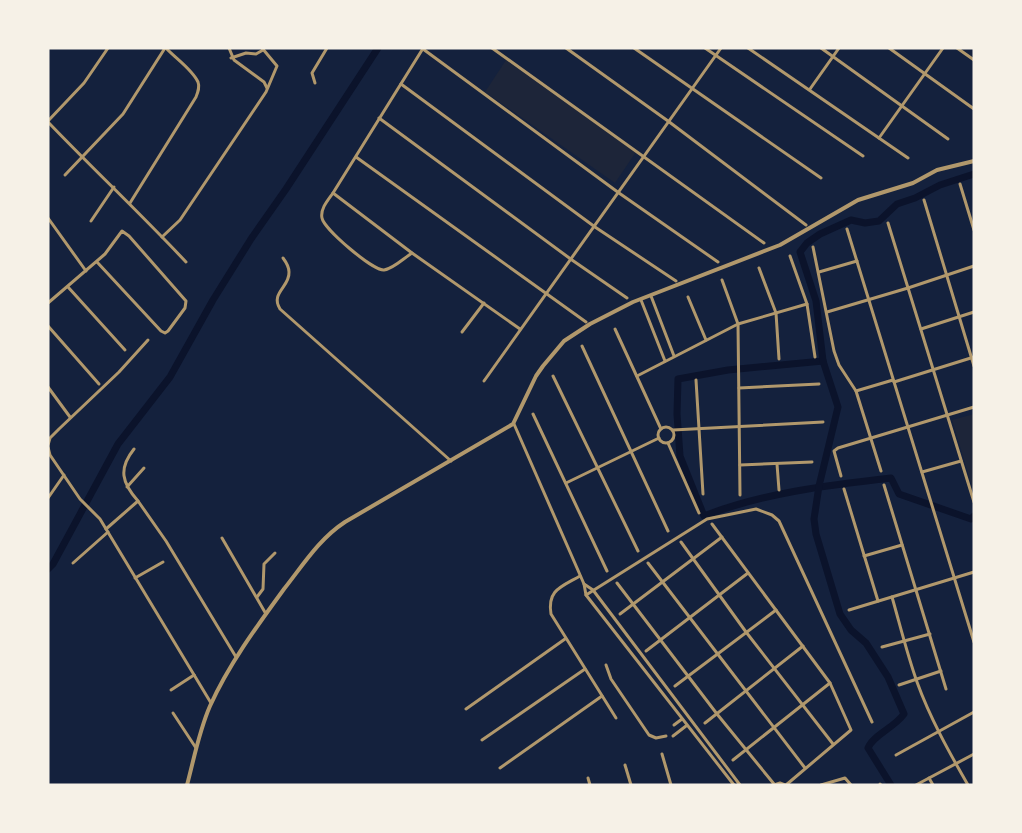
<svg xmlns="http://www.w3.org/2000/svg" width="1022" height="833" font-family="'DM Sans',sans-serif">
  <rect width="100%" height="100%" fill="#14213d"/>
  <!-- green -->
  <g fill="#1d2539">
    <path d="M506,60L636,152L615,183L485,92Z"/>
    <path d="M974,414V493L952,420Z"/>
  </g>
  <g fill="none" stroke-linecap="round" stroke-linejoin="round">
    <!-- canal -->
    <g stroke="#0b132b" stroke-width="7">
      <path d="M823,361L728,370L678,379L677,414L680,456L704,516C763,493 829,485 891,478L899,494L971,519L974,516"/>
      <path d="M48,569L53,564L118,444L170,377L213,300L251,239L286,189L378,48"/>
      <path d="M891,785L868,748C873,735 894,728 904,714L888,677L866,643L851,630L840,614L816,534L814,519L819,486L838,407L823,361L816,301L800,252L807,243L820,234L851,220L865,223L879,221L897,204L915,198L940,185L974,174"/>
    </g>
    <!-- minor -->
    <g stroke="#b1986c" stroke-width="3">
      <path d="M229,48L234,60L264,82L267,88"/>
      <path d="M492,48L764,243"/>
      <path d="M566,48L668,121L806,225"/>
      <path d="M634,48L821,178"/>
      <path d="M705,48L863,156"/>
      <path d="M748,48L908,158"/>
      <path d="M821,48L948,139"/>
      <path d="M889,48L974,109"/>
      <path d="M957,48L974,60"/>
      <path d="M423,49L619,193L718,262"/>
      <path d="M231,58L246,53L256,54L263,50"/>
      <path d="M315,83L312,73L327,48"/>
      <path d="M401,84L595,227L676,281"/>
      <path d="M810,89L839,48"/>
      <path d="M379,118L572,260L627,298"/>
      <path d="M48,121L84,83L108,48"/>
      <path d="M48,122C93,169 141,214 186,262"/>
      <path d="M879,138L943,48"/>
      <path d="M356,157L586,322"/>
      <path d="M65,175L123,114L165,48"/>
      <path d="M960,184L974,230"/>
      <path d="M333,193L412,253L520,329"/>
      <path d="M924,200L974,366"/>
      <path d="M130,203L196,97C198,92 200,87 198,82C192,69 175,58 166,48"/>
      <path d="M48,218L86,271"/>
      <path d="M91,221L114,187"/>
      <path d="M888,223L974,502"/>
      <path d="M847,229L974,642"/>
      <path d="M162,237L180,220L266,92L277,66L262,48"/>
      <path d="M813,247L834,351L839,365L856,391L881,471"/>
      <path d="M412,253C404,258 393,269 384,270C373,271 324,229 322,218C320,209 328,200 333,193L422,50"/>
      <path d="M790,256L807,304L815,357"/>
      <path d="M283,258C286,262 289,267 289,272C290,287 270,293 280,309L451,461"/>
      <path d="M759,268L776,313L779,359"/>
      <path d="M819,272L857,261"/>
      <path d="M722,280L738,324L740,495"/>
      <path d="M68,287L125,350"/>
      <path d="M651,296L674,356"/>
      <path d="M688,297L706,340"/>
      <path d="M641,300L665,361"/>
      <path d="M48,303L105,254L122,231L129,236L186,301L185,308L168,331L165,333L161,331L97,262"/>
      <path d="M827,312L908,288L974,266"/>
      <path d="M48,326L99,384"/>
      <path d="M615,329L661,429"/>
      <path d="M921,329L974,312"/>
      <path d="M462,332L484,303"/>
      <path d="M582,346L668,531"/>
      <path d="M553,376L638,551"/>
      <path d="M637,376L738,324L807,304"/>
      <path d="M696,380L703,494"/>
      <path d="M484,381L721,48"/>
      <path d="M894,382L974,357"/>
      <path d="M48,387L70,417"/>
      <path d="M739,388L819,384"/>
      <path d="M856,391L893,380"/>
      <path d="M533,414L607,571"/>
      <path d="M514,424L584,584L586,595L734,785"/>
      <circle cx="666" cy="435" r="8"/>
      <path d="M673,430L823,422"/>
      <path d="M668,443L699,513"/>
      <path d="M48,445L50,438L59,429L119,372L148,340"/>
      <path d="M48,447L50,455L80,499L100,519L211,703"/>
      <path d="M777,464L779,490"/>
      <path d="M740,465L812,462"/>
      <path d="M922,472L961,461"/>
      <path d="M841,476L834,451L838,448L974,407"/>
      <path d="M566,483L659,438"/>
      <path d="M884,485L946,689"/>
      <path d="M127,487L144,468"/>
      <path d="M844,489L878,601"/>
      <path d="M48,498L64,475"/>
      <path d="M138,501L166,541L236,657"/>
      <path d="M712,524L830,683L851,730L786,785"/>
      <path d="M106,529L138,501C122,483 118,469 134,449"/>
      <path d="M222,538L266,614"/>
      <path d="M681,542L746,632L833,744"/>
      <path d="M864,556L902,545"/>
      <path d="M73,563L108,532"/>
      <path d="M648,563L805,768"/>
      <path d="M580,576C561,587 547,590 551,614L616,718"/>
      <path d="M135,578L163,562"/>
      <path d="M617,583L717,714L774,784"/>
      <path d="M584,584L593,590L740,785"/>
      <path d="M586,595L707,519L756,509L772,515L779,521L872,722"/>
      <path d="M257,597L263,589L264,564L275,553"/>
      <path d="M892,597C900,625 907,654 917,682C930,718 949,752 968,785"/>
      <path d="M849,610L974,572"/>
      <path d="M620,614L722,537"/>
      <path d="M882,647L930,634"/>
      <path d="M646,651L748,573"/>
      <path d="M606,665L611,679L649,735L656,738L666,736"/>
      <path d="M899,685L941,671"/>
      <path d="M675,686L776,610"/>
      <path d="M171,690L194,675"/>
      <path d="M466,709L565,639"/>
      <path d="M173,713L196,748"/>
      <path d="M705,723L803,646"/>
      <path d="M674,725L682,719"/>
      <path d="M673,736L686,726"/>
      <path d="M482,740L585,669"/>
      <path d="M662,754L671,785"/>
      <path d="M896,755L974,712"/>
      <path d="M733,760L830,683"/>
      <path d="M625,765L631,785"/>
      <path d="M500,768L602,696"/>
      <path d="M588,778L590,785"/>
      <path d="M929,778L933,785"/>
      <path d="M880,784L881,785"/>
      <path d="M774,785L780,783L785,785"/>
      <path d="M821,785L845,778L851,785"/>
      <path d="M916,785L974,754"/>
    </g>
    <!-- tertiary -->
    <path stroke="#b1986c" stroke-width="4" d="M187,785C194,759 199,731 210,706C229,664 257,626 284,589C303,565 319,539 345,522L513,424L536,376L543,366L564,341L590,324L633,302L780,245L858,200L913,183L937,170L974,161"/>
  </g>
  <!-- border -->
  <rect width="1022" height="833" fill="none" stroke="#f6f1e7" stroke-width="99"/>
</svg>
